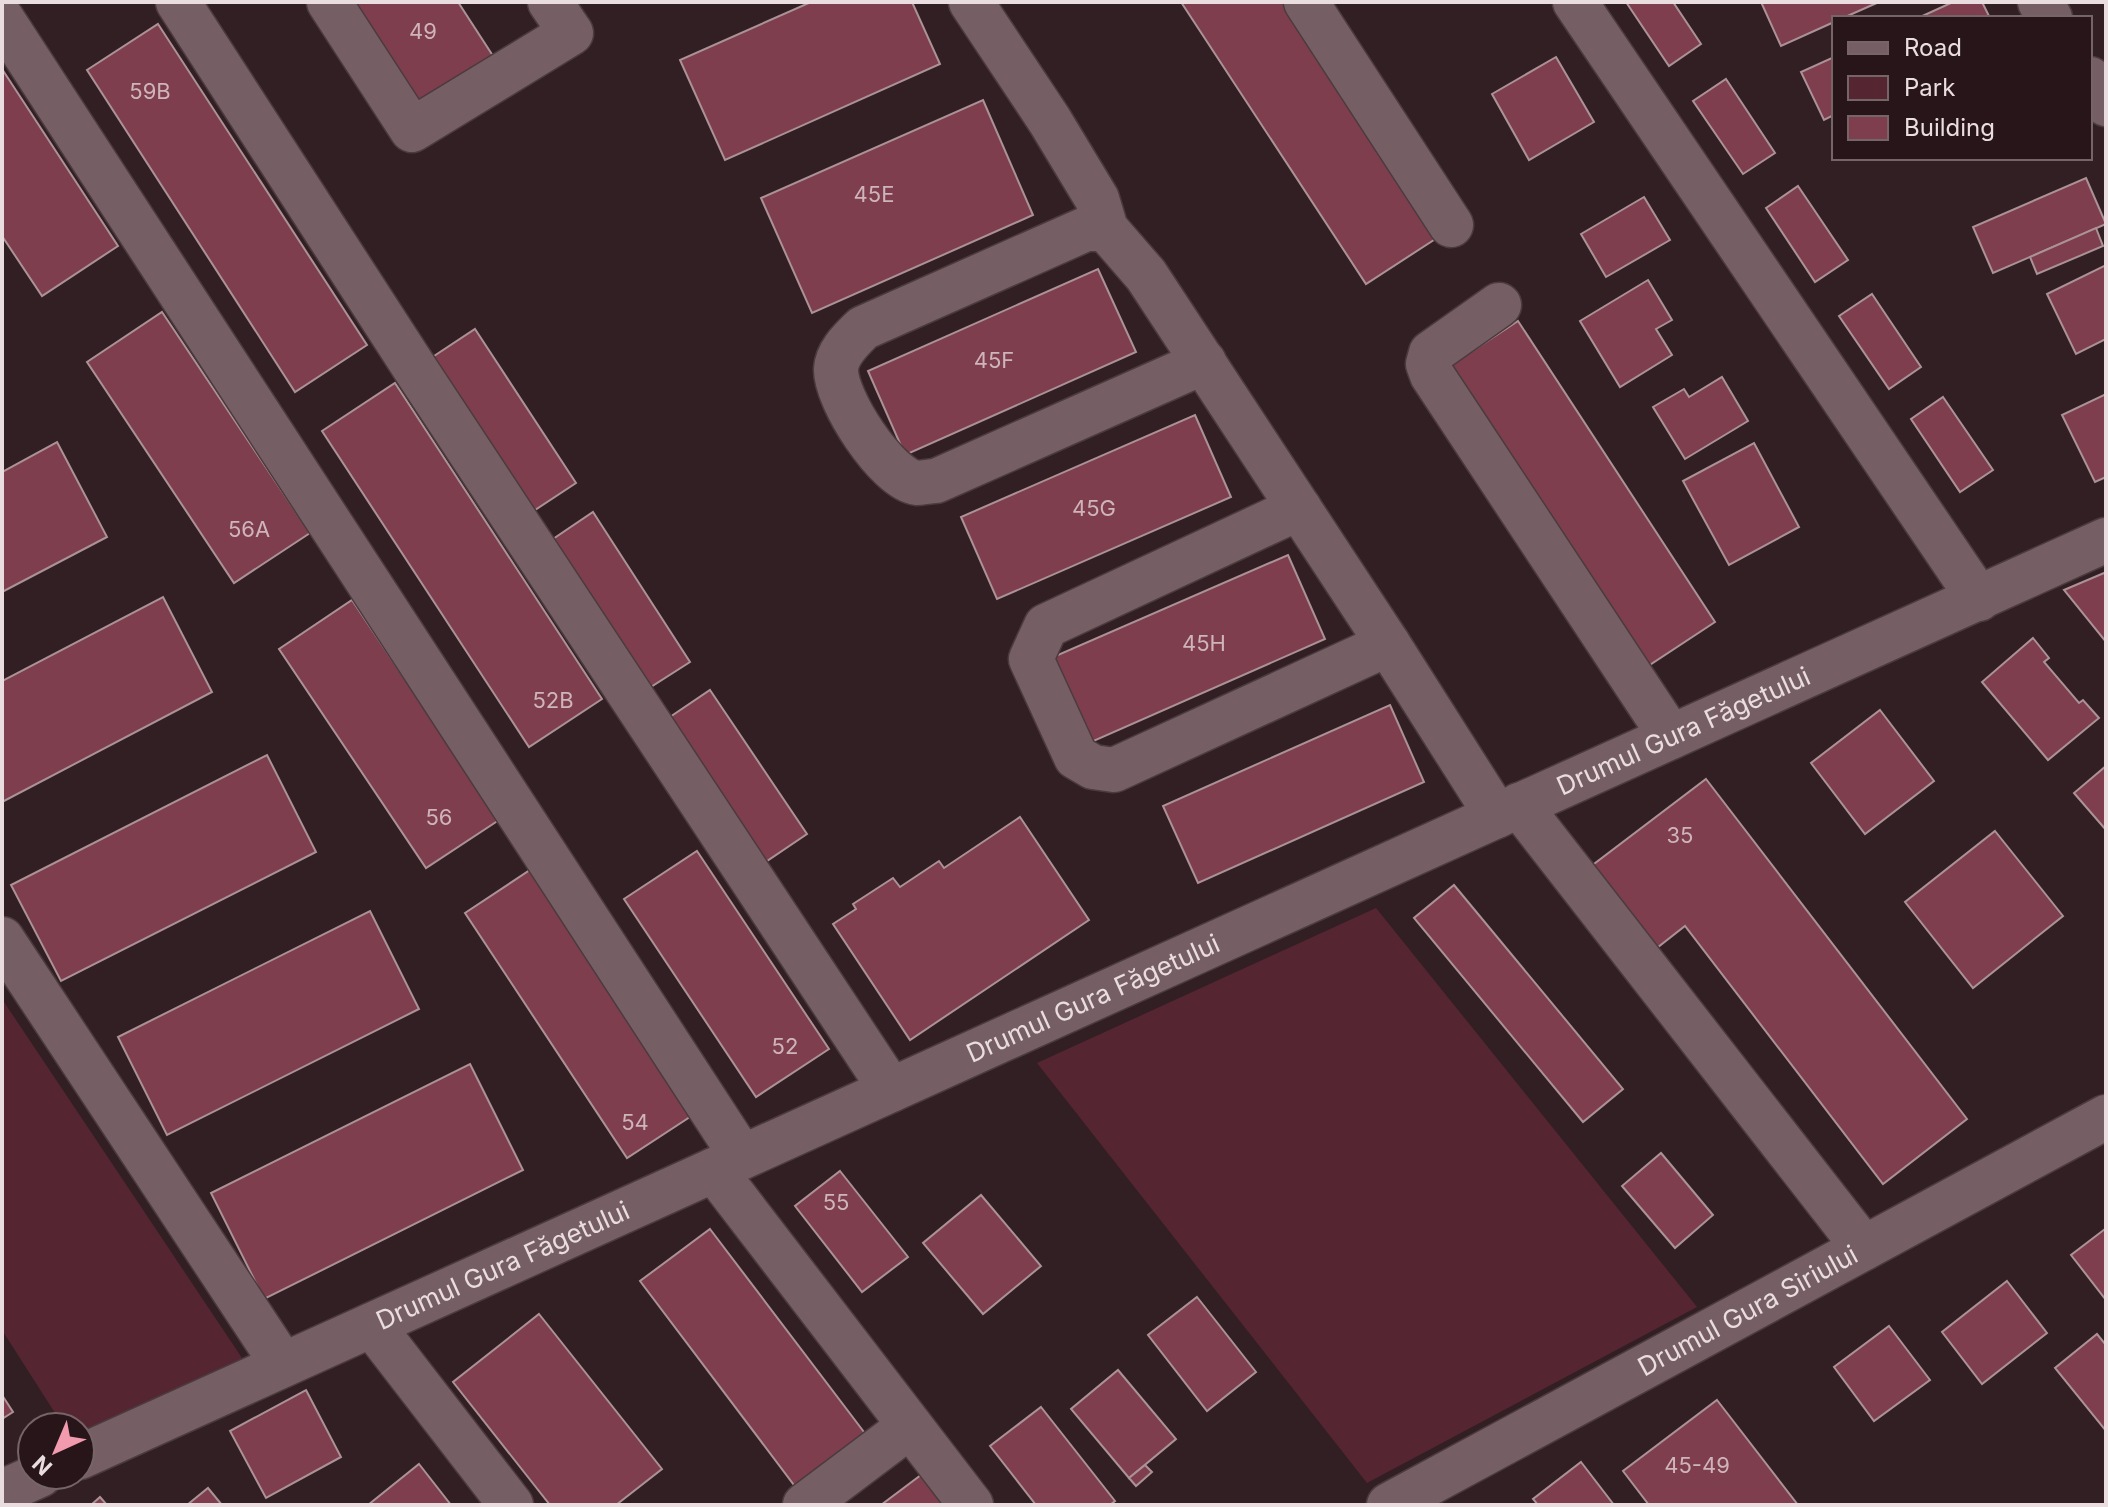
<svg xmlns="http://www.w3.org/2000/svg" width="2108" height="1507" font-family="Inter,sans-serif">
  <rect width="100%" height="100%" fill="#321f23"/>
  <!-- green -->
  <g fill="#552532">
    <path d="M1376,908L1697,1307L1367,1483L1037,1063Z"/>
    <path d="M2,999L242,1358L80,1433V1427H64L2,1330Z"/>
  </g>
  <!-- building -->
  <g fill="#7e3e4e" stroke="#ab9297" stroke-width="2">
    <path d="M351,2H458L495,59L420,108Z"/>
    <path d="M811,2H912L940,64L725,160L680,60Z"/>
    <path d="M1181,2H1286L1440,236L1366,284Z"/>
    <path d="M1626,2H1673L1701,44L1669,66Z"/>
    <path d="M1761,2H1879L1843,18H1834V22L1781,46Z"/>
    <path d="M1953,2H1982L1990,18H1918Z"/>
    <path d="M158,24L367,345L295,392L87,70Z"/>
    <path d="M1556,57L1594,122L1529,160L1492,94Z"/>
    <path d="M1834,57V115L1824,120L1801,72Z"/>
    <path d="M2,69L118,246L42,296L2,236Z"/>
    <path d="M1726,79L1775,153L1743,174L1693,101Z"/>
    <path d="M983,100L1033,215L812,313L761,198Z"/>
    <path d="M2086,178L2106,224L1993,273L1973,227Z"/>
    <path d="M1798,186L1848,260L1815,282L1766,208Z"/>
    <path d="M1644,197L1670,240L1606,277L1581,234Z"/>
    <path d="M2096,228L2103,246L2037,274L2030,257Z"/>
    <path d="M2106,265V339L2076,354L2047,294Z"/>
    <path d="M1098,269L1136,352L905,455L868,371Z"/>
    <path d="M1648,280L1672,320L1656,329L1672,355L1620,387L1580,321Z"/>
    <path d="M1872,294L1921,367L1889,389L1839,316Z"/>
    <path d="M162,312L310,533L234,583L87,362Z"/>
    <path d="M1518,321L1715,622L1642,670L1445,369Z"/>
    <path d="M475,329L576,483L529,514L428,360Z"/>
    <path d="M1722,377L1748,421L1685,459L1653,407L1684,389L1689,397Z"/>
    <path d="M395,383L602,699L529,747L322,431Z"/>
    <path d="M2106,394V477L2095,482L2062,415Z"/>
    <path d="M1943,397L1993,470L1960,492L1911,419Z"/>
    <path d="M1195,415L1231,497L997,599L961,517Z"/>
    <path d="M57,442L107,537L2,592V472Z"/>
    <path d="M1754,443L1799,527L1729,565L1683,481Z"/>
    <path d="M593,512L690,662L646,690L550,541Z"/>
    <path d="M1288,555L1325,639L1089,743L1051,658Z"/>
    <path d="M2104,573L2106,575V642L2064,590Z"/>
    <path d="M163,597L212,692L2,802V681Z"/>
    <path d="M352,600L499,820L426,868L279,649Z"/>
    <path d="M2033,638L2049,658L2044,662L2079,703L2083,700L2099,718L2048,760L1982,682Z"/>
    <path d="M710,690L807,834L764,863L667,719Z"/>
    <path d="M1390,705L1424,782L1198,883L1163,806Z"/>
    <path d="M1880,710L1934,781L1865,834L1811,763Z"/>
    <path d="M267,755L316,852L61,981L11,885Z"/>
    <path d="M2106,766V830L2074,793Z"/>
    <path d="M1706,779L1967,1119L1883,1184L1685,926L1653,951L1590,867Z"/>
    <path d="M1020,817L1089,920L910,1040L833,924L856,909L853,904L893,878L900,887L939,861L944,868Z"/>
    <path d="M1995,831L2063,916L1973,988L1905,902Z"/>
    <path d="M697,851L829,1049L756,1097L624,899Z"/>
    <path d="M533,868L696,1113L627,1158L465,913Z"/>
    <path d="M1454,885L1623,1089L1583,1122L1414,918Z"/>
    <path d="M370,911L419,1009L167,1135L118,1037Z"/>
    <path d="M470,1064L523,1170L264,1299L211,1193Z"/>
    <path d="M1661,1153L1713,1215L1675,1248L1622,1186Z"/>
    <path d="M840,1171L908,1257L862,1292L795,1206Z"/>
    <path d="M981,1195L1041,1266L983,1314L923,1243Z"/>
    <path d="M710,1229L867,1436L797,1489L640,1281Z"/>
    <path d="M2105,1229L2106,1230V1300L2071,1255Z"/>
    <path d="M2007,1281L2047,1333L1982,1384L1942,1332Z"/>
    <path d="M1197,1297L1256,1372L1207,1411L1148,1335Z"/>
    <path d="M539,1314L662,1469L616,1505H550L453,1382Z"/>
    <path d="M1889,1326L1930,1380L1874,1421L1834,1367Z"/>
    <path d="M2097,1334L2106,1345V1431L2055,1368Z"/>
    <path d="M1118,1370L1176,1439L1129,1478L1071,1409Z"/>
    <path d="M306,1390L341,1457L266,1498L230,1431Z"/>
    <path d="M2,1395L13,1412L2,1419Z"/>
    <path d="M1717,1400L1798,1505H1649L1623,1471Z"/>
    <path d="M1041,1407L1115,1501L1110,1505H1036L990,1446Z"/>
    <path d="M1581,1462L1614,1505H1538L1533,1499Z"/>
    <path d="M419,1464L451,1505H368Z"/>
    <path d="M1145,1465L1152,1472L1136,1486L1129,1478Z"/>
    <path d="M933,1466L962,1505H881Z"/>
    <path d="M208,1488L222,1505H187Z"/>
    <path d="M100,1497L107,1505H91Z"/>
  </g>
  <g fill="none" stroke-linecap="round" stroke-linejoin="round">
    <!-- minor casing -->
    <g stroke="#4b3b3f" stroke-width="47">
      <g id="minor">
        <path d="M178,2L414,367L891,1090"/>
        <path d="M329,2L412,130L571,33L550,2"/>
        <path d="M971,2L1050,121L1097,199L1106,229L1146,275L1388,644L1497,816"/>
        <path d="M1306,2L1451,225"/>
        <path d="M1575,2L1979,599"/>
        <path d="M2040,2L2050,18"/>
        <path d="M2,19L742,1157"/>
        <path d="M2090,79L2106,104"/>
        <path d="M1106,229H1086L863,328C852,339 837,352 836,369C835,399 887,479 917,483C922,483 930,481 936,481L1204,362"/>
        <path d="M1499,305L1431,353L1428,364L1432,375L1671,737"/>
        <path d="M1299,508L1046,626L1031,659L1076,757L1093,767L1114,770L1388,644"/>
        <path d="M1519,805L1864,1248"/>
        <path d="M2,939L283,1365"/>
        <path d="M714,1170L971,1505"/>
        <path d="M372,1325L511,1505"/>
        <path id="s1" d="M80,1457L2106,540"/>
        <path d="M2,1492L40,1475"/>
        <path d="M805,1505L910,1426"/>
        <path id="s2" d="M1389,1505L2106,1117"/>
      </g>
    </g>
    <!-- minor -->
    <use href="#minor" stroke="#765f64" stroke-width="44"/>
  </g>
  <g text-anchor="middle" stroke-width="6" stroke-linejoin="round" paint-order="stroke">
    <!-- number labels -->
    <g font-size="22" fill="#cfb5bb">
      <text x="423" y="39">49</text>
      <text x="150" y="99">59B</text>
      <text x="874" y="202">45E</text>
      <text x="994" y="368">45F</text>
      <text x="1094" y="516">45G</text>
      <text x="249" y="537">56A</text>
      <text x="1204" y="651">45H</text>
      <text x="553" y="708">52B</text>
      <text x="439" y="825">56</text>
      <text x="1680" y="843">35</text>
      <text x="785" y="1054">52</text>
      <text x="635" y="1130">54</text>
      <text x="836" y="1210">55</text>
      <text x="1697" y="1473">45-49</text>
    </g>
    <!-- street labels -->
    <g font-size="26" fill="#eadddf" stroke="#281519">
      <text dy="9" stroke="none"><textPath href="#s1" startOffset="1760">Drumul Gura Făgetului</textPath></text>
      <text dy="9" stroke="none"><textPath href="#s1" startOffset="1112">Drumul Gura Făgetului</textPath></text>
      <text dy="9" stroke="none"><textPath href="#s1" startOffset="464">Drumul Gura Făgetului</textPath></text>
      <text dy="9" stroke="none"><textPath href="#s2" startOffset="408">Drumul Gura Siriului</textPath></text>
    </g>
  </g>
  <!-- border -->
  <rect width="2108" height="1507" fill="none" stroke="#eadddf" stroke-width="8"/>
  <!-- legend -->
  <rect x="1832" y="16" width="260" height="144" fill="#281519" stroke="#766568" stroke-width="2"/>
  <rect x="1848" y="42" width="40" height="12" fill="#765f64" stroke="#766568" stroke-width="2"/>
  <text x="1904" y="56" font-size="24" fill="#eadddf">Road</text>
  <rect x="1848" y="76" width="40" height="24" fill="#552532" stroke="#766568" stroke-width="2"/>
  <text x="1904" y="96" font-size="24" fill="#eadddf">Park</text>
  <rect x="1848" y="116" width="40" height="24" fill="#7e3e4e" stroke="#766568" stroke-width="2"/>
  <text x="1904" y="136" font-size="24" fill="#eadddf">Building</text>
  <!-- north arrow -->
  <g transform="translate(56 1451) rotate(224)"><circle r="38" fill="#281519" stroke="#766568" stroke-width="2"/>
  <path d="M0-6L14 30L0 20L-14 30Z" fill="#f29aae"/>
  <text y="-12" font-size="22" font-weight="bold" text-anchor="middle" fill="#eadddf">N</text>
  </g>
</svg>
